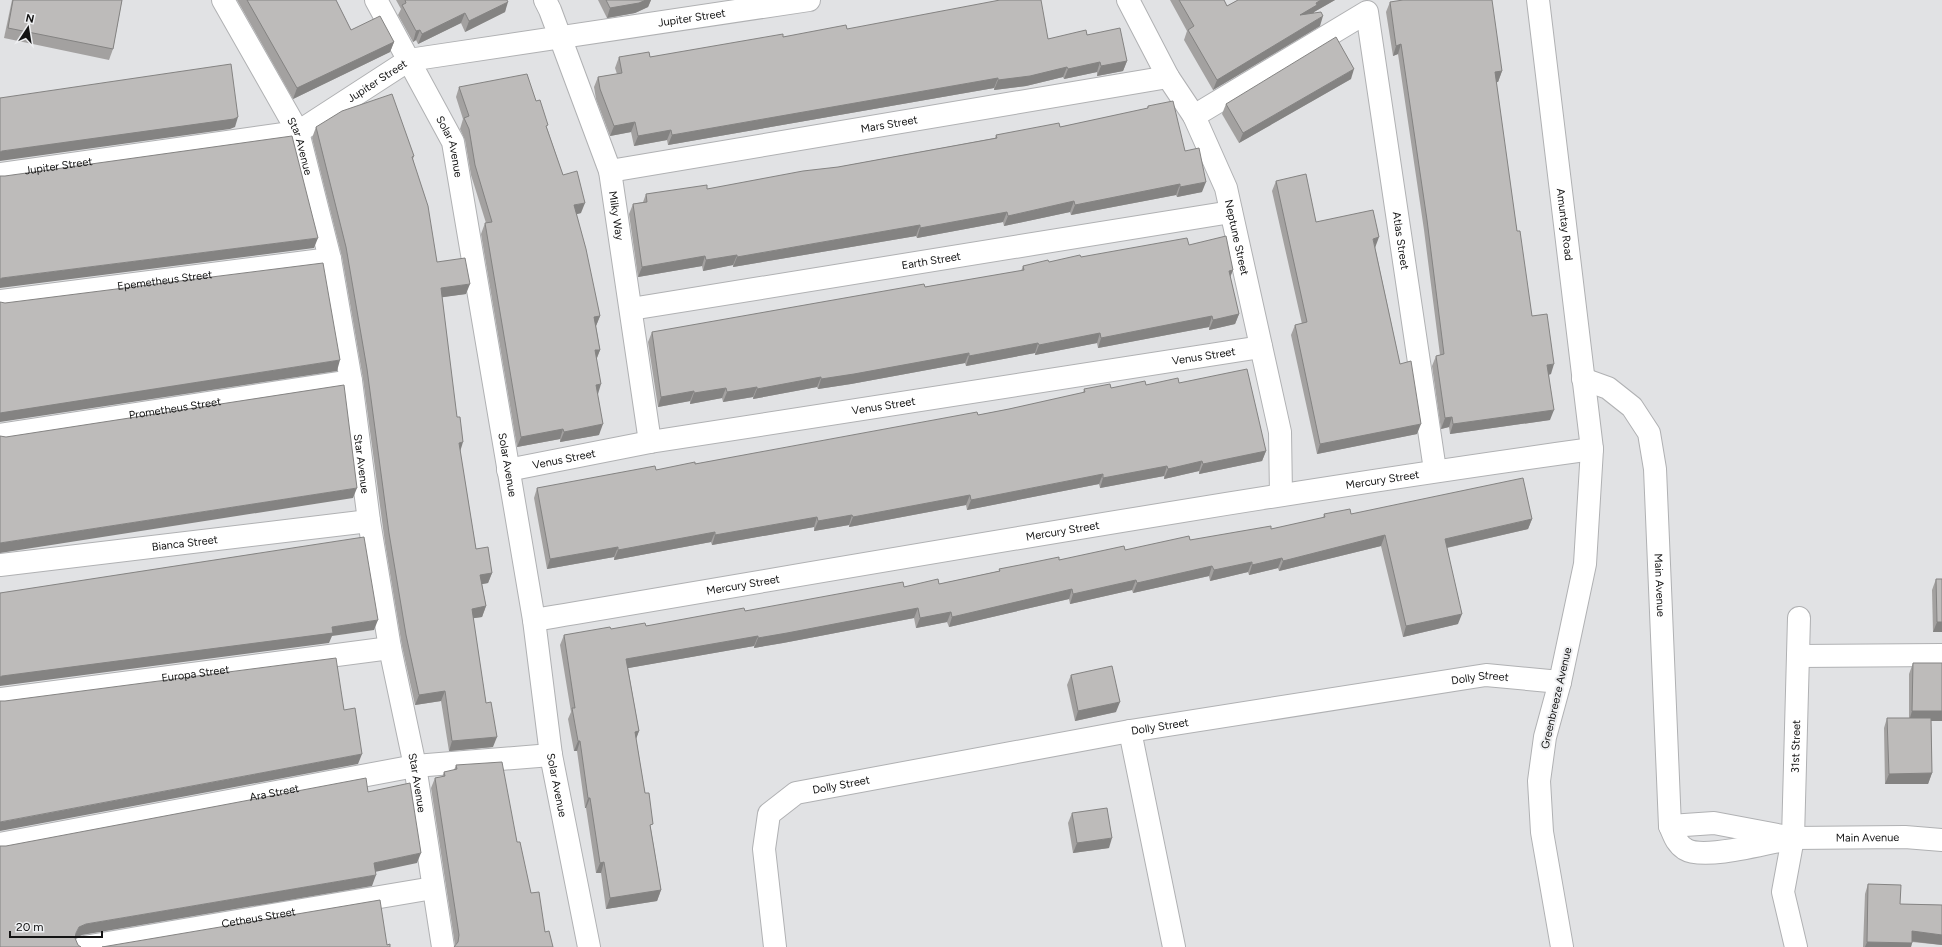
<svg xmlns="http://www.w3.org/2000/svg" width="1942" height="947" font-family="Figtree,sans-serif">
  <rect width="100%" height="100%" fill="#e1e2e4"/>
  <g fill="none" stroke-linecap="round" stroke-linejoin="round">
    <!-- minor casing -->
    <g stroke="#b0b1b3" stroke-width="24">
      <g id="minor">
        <path id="s1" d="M223,0L298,132L330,259L351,381L369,521L390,648L415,766L443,947"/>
        <path id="s2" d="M376,0L453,142L534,620L551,755L589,947"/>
        <path id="s3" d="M545,0L550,10L610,171L650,442"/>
        <path id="s4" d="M1128,0L1168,77L1194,116L1226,188L1280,432L1281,495"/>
        <path id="s5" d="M1538,0L1592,449L1585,564L1560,682L1545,737L1539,781L1542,832L1562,947"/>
        <path id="s6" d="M1194,116L1367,12L1435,470"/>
        <path id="s7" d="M610,171L1168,77"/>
        <path id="s8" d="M0,174L298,132L409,60L809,0"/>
        <path id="s9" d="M0,301L330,259"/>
        <path id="s10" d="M631,309L1231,212"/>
        <path id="s11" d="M1583,379L1608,388L1632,407L1649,433L1655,469L1670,826C1674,835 1676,843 1685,849C1704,861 1770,842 1793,838"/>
        <path id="s12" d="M0,435L351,381"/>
        <path id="s13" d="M508,470L650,442L1261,347"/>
        <path id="s14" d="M0,565L369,521"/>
        <path id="s15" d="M534,620C886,561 1238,498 1592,449"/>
        <path d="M1798,656L1942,655"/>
        <path id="s16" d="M0,699L390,648"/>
        <path d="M1130,731L1174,947"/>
        <path id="s17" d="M1670,826L1714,823L1793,838L1905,837L1942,840"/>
        <path id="s18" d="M0,844L415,766L551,755"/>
        <path id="s19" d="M84,947L433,888"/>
        <path id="s20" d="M775,947L764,849L769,814L796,793L1130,731L1486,675L1560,682"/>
        <path id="s21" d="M1796,947L1783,892L1793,838L1799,618"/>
      </g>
    </g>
    <!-- minor -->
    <use href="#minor" stroke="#fff" stroke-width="22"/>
  </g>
  <!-- wall -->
  <g fill="#a3a1a0">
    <path d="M12,0H122L113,49L109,60L4,38Z"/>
    <path d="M237,0H336L351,30L394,42L390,52L293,99Z"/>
    <path d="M396,0H507L505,12L465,32L461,23L418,44L416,40L413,42L398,15L401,9Z"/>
    <path d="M598,0H651L648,7L635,13L607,18Z"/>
    <path d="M1170,0H1224L1227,6L1238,0H1335L1314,12V13L1320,26L1213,90L1184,40L1187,31Z"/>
    <path d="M1390,2L1502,71L1498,82H1496L1503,137L1517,231L1532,316L1551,374L1549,375L1550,420L1450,434L1449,427L1441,429L1432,366L1436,356L1440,355L1424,230L1398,54L1393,56L1386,12Z"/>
    <path d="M847,29L1048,39L1087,35L1127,61L1123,71L1097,76V72L1064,79L1063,77L1026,86L994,90V88L668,145L667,140L634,146L631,132L610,136L596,99L594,87L598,77L617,74L615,68L619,57H650L783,37Z"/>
    <path d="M1351,79L1239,143L1222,114L1226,104Z"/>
    <path d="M459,87L536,101L547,128L563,175L581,213L576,214L600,316L596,326L600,350L597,358V394L599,435L560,442V439L517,447L481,234L485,223H486L471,175L465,140L460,129L463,119L456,97Z"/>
    <path d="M1148,106L1185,151L1202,192L1177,197L1176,195L1071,215L1070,212L1004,226L1003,222L917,238L916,236L733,267V265L703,271L702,266L638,277L629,214L633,204L643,202L646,194L707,189L838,167L995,138L996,135L1060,127L1147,109Z"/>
    <path d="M316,127L414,156L413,159L437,262L466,294L442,297L460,451L476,549L492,573L488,583L482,584L486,606L482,617L473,618L486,703L493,747L449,751L441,701L415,705L402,646L385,543L363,379L342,257L312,138Z"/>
    <path d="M1276,181L1316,222L1375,247L1400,364L1417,434L1317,454L1291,335L1295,325L1302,324L1272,191Z"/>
    <path d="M1189,245L1233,270L1230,277L1239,314L1235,324L1209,330V327L1098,348L1097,343L1035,355V353L966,366L965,363L851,384L818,389L817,387L753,399V397L723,402L722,398L690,404V401L658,407L648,342L652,332L1021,271L1023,266L1081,257Z"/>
    <path d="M1179,383L1266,451L1262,461L1199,474V471L1164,479V476L1100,488L1099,484L967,510L966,505L849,527V525L814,531V527L712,545L711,542L614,560V557L547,569L534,498L537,488L695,464L978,415L1009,409L1083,393L1084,389L1111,388Z"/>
    <path d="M1324,514H1351L1532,519L1528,529L1447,548L1458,624L1403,637L1381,546L1279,571L1278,568L1249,575L1248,572L1210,581L1209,576L1133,593L1132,590L1070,604L1069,599L949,627L947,622L916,628L914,618L783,643L754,648V646L628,668L639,731L636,738L661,890L657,901L606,909L601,873H596L586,808H585L577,751H574L568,719L571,712L560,645L564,635L611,629L646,626L904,587L939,584L999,571V569L1125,550L1271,529L1323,518Z"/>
    <path d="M1936,579L1942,632H1933L1932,590Z"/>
    <path d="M1913,663L1931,721L1932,773L1928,784H1885L1884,728L1887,718H1909V674Z"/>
    <path d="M1071,675L1116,712L1075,721L1067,685Z"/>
    <path d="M456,765L517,842L531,893L455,945L431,788L435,778L442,777L444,772L454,770Z"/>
    <path d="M1072,813L1109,848L1073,853L1068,823Z"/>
    <path d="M1868,884L1900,904L1942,905V945L1912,942L1911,947H1863L1865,894Z"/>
  </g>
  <!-- shaded-wall -->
  <g fill="#848382">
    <path d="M646,0H651L648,7L635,13L607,18L610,8Z"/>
    <path d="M1321,0H1335L1314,12L1313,15H1300L1316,3Z"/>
    <path d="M508,2L505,12L465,32L469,21Z"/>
    <path d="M465,13L461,23L418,44L422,34Z"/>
    <path d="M1323,16L1320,26L1213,90L1217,80Z"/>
    <path d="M420,30L416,40L413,42L416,31Z"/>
    <path d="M394,42L390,52L293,99L297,88Z"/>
    <path d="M1401,44L1398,54L1393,56L1396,46Z"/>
    <path d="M1127,61L1123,71L1097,76L1101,66Z"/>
    <path d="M1100,62L1097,72L1064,79L1068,69Z"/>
    <path d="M1067,67L1063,77L1026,86L994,90L998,80Z"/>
    <path d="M1354,69L1351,79L1239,143L1243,133Z"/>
    <path d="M1502,71L1498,82L1491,83L1495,72Z"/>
    <path d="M998,78L994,88L668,145L672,135Z"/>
    <path d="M238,117L235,127L230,129L0,161V152L2,151Z"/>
    <path d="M635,122L631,132L610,136L614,126Z"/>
    <path d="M671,130L667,140L634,146L638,136Z"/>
    <path d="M1206,182L1202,192L1177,197L1180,187Z"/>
    <path d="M1180,184L1176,195L1071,215L1075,205Z"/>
    <path d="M1074,201L1070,212L1004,226L1008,216Z"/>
    <path d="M585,203L581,213L570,216L574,205Z"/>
    <path d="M1007,212L1003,222L917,238L920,228Z"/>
    <path d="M920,225L916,236L733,267L737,257Z"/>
    <path d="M1379,237L1375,248L1373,239Z"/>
    <path d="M318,238L314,248L0,288V279L2,278Z"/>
    <path d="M737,255L733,265L703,271L706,260Z"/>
    <path d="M705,256L702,266L638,277L642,267Z"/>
    <path d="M1233,270L1229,280V271Z"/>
    <path d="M470,284L466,294L437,298L441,288Z"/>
    <path d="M1239,314L1235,324L1209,330L1213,320Z"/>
    <path d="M600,316L596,326L590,327L594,317Z"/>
    <path d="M1212,316L1209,327L1098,348L1101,338Z"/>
    <path d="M1100,333L1097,343L1035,355L1039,345Z"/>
    <path d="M1038,343L1035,353L966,366L969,356Z"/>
    <path d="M595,350H600L596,360Z"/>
    <path d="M969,353L965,363L851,384L818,389L821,379Z"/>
    <path d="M340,360L337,371L0,422V413L2,412Z"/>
    <path d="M1554,364L1551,374L1543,375L1547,365Z"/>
    <path d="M821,377L817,387L753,399L757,389Z"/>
    <path d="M601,384L598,394L592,395L596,385Z"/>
    <path d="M757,387L753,397L723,402L727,392Z"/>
    <path d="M726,388L722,398L690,404L694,393Z"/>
    <path d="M694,391L690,401L658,407L661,397Z"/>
    <path d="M1554,410L1550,420L1450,434L1453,424Z"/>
    <path d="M1452,417L1449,427L1441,429L1445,418Z"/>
    <path d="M603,424L599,435L560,442L564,432Z"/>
    <path d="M1421,424L1417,434L1317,454L1320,444Z"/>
    <path d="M563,429L560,439L517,447L521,437Z"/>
    <path d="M463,442L460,452L459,443Z"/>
    <path d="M1266,451L1262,461L1199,474L1203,464Z"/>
    <path d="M1202,461L1199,471L1164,479L1168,469Z"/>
    <path d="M1167,466L1164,476L1100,488L1103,478Z"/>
    <path d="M1103,474L1099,484L967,510L971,500Z"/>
    <path d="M357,488L353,498L0,553V543Z"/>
    <path d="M970,495L966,505L849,527L853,517Z"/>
    <path d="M852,515L849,525L814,531L818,521Z"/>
    <path d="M817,517L814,527L712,545L715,535Z"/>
    <path d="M1532,519L1528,529L1441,549L1445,539Z"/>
    <path d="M715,532L711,542L614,560L618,550Z"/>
    <path d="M1385,535L1381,546L1279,571L1283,561Z"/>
    <path d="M618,547L614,557L547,569L550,559Z"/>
    <path d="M1282,558L1278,568L1249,575L1252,565Z"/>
    <path d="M1252,562L1248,572L1210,581L1214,570Z"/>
    <path d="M1212,566L1209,576L1133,593L1137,583Z"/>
    <path d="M492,573L488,583L477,585L480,575Z"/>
    <path d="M1136,580L1132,590L1070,604L1073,594Z"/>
    <path d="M1072,589L1069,599L949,627L952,617Z"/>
    <path d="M486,606L482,617L468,619L472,609Z"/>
    <path d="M918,608L914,618L783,643L754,648L758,638Z"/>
    <path d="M951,612L947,622L916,628L920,618Z"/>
    <path d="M1462,614L1458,624L1403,637L1406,626Z"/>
    <path d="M378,620L374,630L332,636L329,643L0,686V677L2,676Z"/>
    <path d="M1937,622H1942V632H1933Z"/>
    <path d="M758,636L754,646L623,669L626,659Z"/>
    <path d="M445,691L441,701L415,705L419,695Z"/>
    <path d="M1120,702L1116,712L1075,721L1078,711Z"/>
    <path d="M1912,711H1942V721H1909Z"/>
    <path d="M639,731L635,742V732Z"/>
    <path d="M497,737L493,747L449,751L452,741Z"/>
    <path d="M578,741H580L577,751H574Z"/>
    <path d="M362,754L358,764L0,831V822H1Z"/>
    <path d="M1932,773L1928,784H1885L1889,774Z"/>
    <path d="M588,798H590L586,808H585Z"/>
    <path d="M1112,838L1109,848L1073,853L1077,843Z"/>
    <path d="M421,853L417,863L370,873L374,863Z"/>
    <path d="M604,862L601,873H596L600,863Z"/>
    <path d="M376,875L372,886L82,935L76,938L72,943L76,933L79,927L86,924Z"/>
    <path d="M661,890L657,901L606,909L610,898Z"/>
    <path d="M1912,931L1942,935V945L1909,941Z"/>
    <path d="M1867,942L1912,943L1911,947H1865Z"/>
  </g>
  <!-- building -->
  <g fill="#bdbbba" stroke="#848382">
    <path d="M13,0H122L113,49L8,28Z"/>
    <path d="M247,0H336L351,30L380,16L394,42L297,88Z"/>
    <path d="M405,0H507L508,2L469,21L465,13L422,34L420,30L416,31L402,5L406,3Z"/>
    <path d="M606,0H646L639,3L610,8Z"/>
    <path d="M1000,0H1041L1048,39L1086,30L1087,35L1120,28L1127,61L1101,66L1100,62L1068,69L1067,67L1030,76L998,80V78L672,135L671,130L638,136L635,122L614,126L600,89L598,77L622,73L619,57L649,52L650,57L783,34V37L846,25L847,29Z"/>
    <path d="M1179,0H1224L1227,6L1238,0H1321L1316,3L1317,5L1300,15L1321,12L1323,16L1217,80L1188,30L1194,26Z"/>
    <path d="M1403,0H1492L1502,71L1495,72L1517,231H1520L1532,316L1547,314L1554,364L1547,365L1554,410L1453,424L1452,417L1445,418L1436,356L1444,354L1427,220L1401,44L1396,46L1390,2Z"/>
    <path d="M1336,37L1354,69L1243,133L1226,104Z"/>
    <path d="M231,64L238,117L234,119L2,151L0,152V98Z"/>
    <path d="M527,74L536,101L540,100L548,125L546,126L563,175L577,171L585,203L574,205L586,249L600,316L594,317L600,350H595L601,384L596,385L603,424L564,432L563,429L521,437L485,223L492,222L475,165L469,129L464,118L469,116L459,87Z"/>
    <path d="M392,94L414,156L412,157L428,206L437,262L465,258L470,284L441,288L457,417H460L463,442L459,443L476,549L488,547L492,573L480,575L486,606L472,609L486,703L491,702L497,737L452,741L445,691L419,695L406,635L389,533L367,369L346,247L316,127L342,111Z"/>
    <path d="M1173,101L1185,151L1199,148L1206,182L1180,187V184L1075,205L1074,201L1008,216L1007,212L920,228V225L737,257V255L706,260L705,256L642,267L633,204L647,202L646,194L707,185V189L803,171L838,167L997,138L996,135L1059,123L1060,127L1148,108V106Z"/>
    <path d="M292,136L318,238L2,278L0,279V176H5Z"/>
    <path d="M1306,174L1316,222L1373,210L1379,237L1373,239L1400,364L1411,361L1421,424L1320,444L1295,325L1307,322L1276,181Z"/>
    <path d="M1226,236L1233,270L1229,271L1239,314L1213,320L1212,316L1101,338L1100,333L1039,345L1038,343L969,356V353L854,374L821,379V377L757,389V387L727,392L726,388L694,393V391L661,397L652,332L924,284L925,287L1024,270L1023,266L1048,260L1049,262L1080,255L1081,257L1187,238L1189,245Z"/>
    <path d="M323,263L340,360L0,413V302L5,303Z"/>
    <path d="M1247,369L1266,451L1203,464L1202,461L1168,469L1167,466L1103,478V474L971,500L970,495L853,517L852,515L818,521L817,517L715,535V532L618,550V547L550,559L537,488L655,466L656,470L695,462V464L977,412L978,415L1009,409L1085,392L1084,389L1110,384L1111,388L1145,381L1146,385L1178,378L1179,383Z"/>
    <path d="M344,385L357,488L0,543V436L6,437Z"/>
    <path d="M1523,478L1532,519L1445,539L1462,614L1406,626L1385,535L1283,561L1282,558L1252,565V562L1214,570L1212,566L1137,583L1136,580L1073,594L1072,589L952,617L951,612L920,618L918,608L787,633L758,638V636L626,659L639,731L635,732L645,793H649L653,824L650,825L661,890L610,898L604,862L600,863L590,798H588L580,741H578L572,708H575L564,635L610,627L611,629L645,623L646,626L744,608L745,611L903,582L904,587L938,579L939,584L1000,571L999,569L1025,564L1059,557V560L1124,546L1125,550L1189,536L1190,540L1271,526V529L1325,517L1324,514L1350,509L1351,514Z"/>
    <path d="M364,537L378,620L332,627L333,633L2,676L0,677V593Z"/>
    <path d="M1936,579H1942V622H1937Z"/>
    <path d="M336,658L344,710L355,708L362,754L0,822V701H5Z"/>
    <path d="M1913,663H1942V711H1912Z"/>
    <path d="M1112,666L1120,702L1078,711L1071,675Z"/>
    <path d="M1887,718H1931L1932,773L1889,774Z"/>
    <path d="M502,762L517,842H520L531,893L539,892L545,932L549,931L553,947H454L458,942L459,935L435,778L445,776L444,772L457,769L456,765Z"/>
    <path d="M366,778L368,792L410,783L421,853L374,863L376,875L86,924L79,927L76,933L75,938L78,945L81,947H0V846H6Z"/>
    <path d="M1107,808L1112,838L1077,843L1072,813Z"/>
    <path d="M1868,884L1901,885L1900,904L1942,905V935L1912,931V943L1867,942Z"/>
    <path d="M380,900L387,945L390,944V947H102Z"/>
  </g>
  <g text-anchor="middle" stroke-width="4" stroke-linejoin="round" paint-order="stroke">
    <!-- street labels -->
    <g font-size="11" fill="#131313" stroke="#eeeff1">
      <text dy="4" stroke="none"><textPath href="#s8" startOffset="719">Jupiter Street</textPath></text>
      <text dy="4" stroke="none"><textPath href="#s8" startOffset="395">Jupiter Street</textPath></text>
      <text dy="4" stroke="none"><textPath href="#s7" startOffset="283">Mars Street</textPath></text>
      <text dy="4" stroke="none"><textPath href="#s1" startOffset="166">Star Avenue</textPath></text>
      <text dy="4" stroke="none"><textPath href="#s2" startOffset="165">Solar Avenue</textPath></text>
      <text dy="4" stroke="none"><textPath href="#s8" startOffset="59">Jupiter Street</textPath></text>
      <text dy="4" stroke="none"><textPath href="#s3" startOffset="228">Milky Way</textPath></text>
      <text dy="4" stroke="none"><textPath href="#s5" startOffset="226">Amuntay Road</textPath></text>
      <text dy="4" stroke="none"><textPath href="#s4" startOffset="263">Neptune Street</textPath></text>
      <text dy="4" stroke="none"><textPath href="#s6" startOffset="433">Atlas Street</textPath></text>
      <text dy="4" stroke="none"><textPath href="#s10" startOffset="304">Earth Street</textPath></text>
      <text dy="4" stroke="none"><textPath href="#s9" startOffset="166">Epemetheus Street</textPath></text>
      <text dy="4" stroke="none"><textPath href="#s13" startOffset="705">Venus Street</textPath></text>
      <text dy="4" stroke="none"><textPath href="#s13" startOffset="381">Venus Street</textPath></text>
      <text dy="4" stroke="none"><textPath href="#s12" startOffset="177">Prometheus Street</textPath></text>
      <text dy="4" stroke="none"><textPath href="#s13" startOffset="57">Venus Street</textPath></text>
      <text dy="4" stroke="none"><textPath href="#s1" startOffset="490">Star Avenue</textPath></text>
      <text dy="4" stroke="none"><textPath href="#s2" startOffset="489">Solar Avenue</textPath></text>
      <text dy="4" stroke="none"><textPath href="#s15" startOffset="860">Mercury Street</textPath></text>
      <text dy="4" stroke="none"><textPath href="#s15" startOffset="536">Mercury Street</textPath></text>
      <text dy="4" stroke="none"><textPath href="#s14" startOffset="186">Bianca Street</textPath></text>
      <text dy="4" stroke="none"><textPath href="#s15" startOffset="212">Mercury Street</textPath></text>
      <text dy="4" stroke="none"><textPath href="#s11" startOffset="241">Main Avenue</textPath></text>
      <text dy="4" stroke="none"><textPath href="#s16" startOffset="197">Europa Street</textPath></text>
      <text dy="4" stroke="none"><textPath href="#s20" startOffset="862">Dolly Street</textPath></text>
      <text transform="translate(1556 698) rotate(-77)" y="4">Greenbreeze Avenue</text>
      <text dy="4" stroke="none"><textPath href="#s20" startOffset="538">Dolly Street</textPath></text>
      <text dy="4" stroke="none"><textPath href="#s21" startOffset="203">31st Street</textPath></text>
      <text dy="4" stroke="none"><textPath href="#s1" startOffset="814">Star Avenue</textPath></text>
      <text dy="4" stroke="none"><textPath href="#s20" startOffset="214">Dolly Street</textPath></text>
      <text dy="4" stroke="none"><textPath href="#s2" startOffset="813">Solar Avenue</textPath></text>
      <text dy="4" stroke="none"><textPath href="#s18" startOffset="279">Ara Street</textPath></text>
      <text dy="4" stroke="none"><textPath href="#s17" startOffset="199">Main Avenue</textPath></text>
      <text dy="4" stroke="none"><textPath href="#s19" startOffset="177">Cetheus Street</textPath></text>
    </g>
  </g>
  <!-- north arrow -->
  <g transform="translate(28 28) rotate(12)" stroke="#eeeff1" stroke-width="3" paint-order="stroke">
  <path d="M0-3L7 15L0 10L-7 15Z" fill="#131313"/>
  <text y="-6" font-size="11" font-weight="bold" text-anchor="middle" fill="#131313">N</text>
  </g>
  <!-- scale -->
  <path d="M10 931v6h92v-6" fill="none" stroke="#131313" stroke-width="2"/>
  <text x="16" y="931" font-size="12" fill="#131313" stroke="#eeeff1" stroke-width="3" paint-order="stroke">20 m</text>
</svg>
